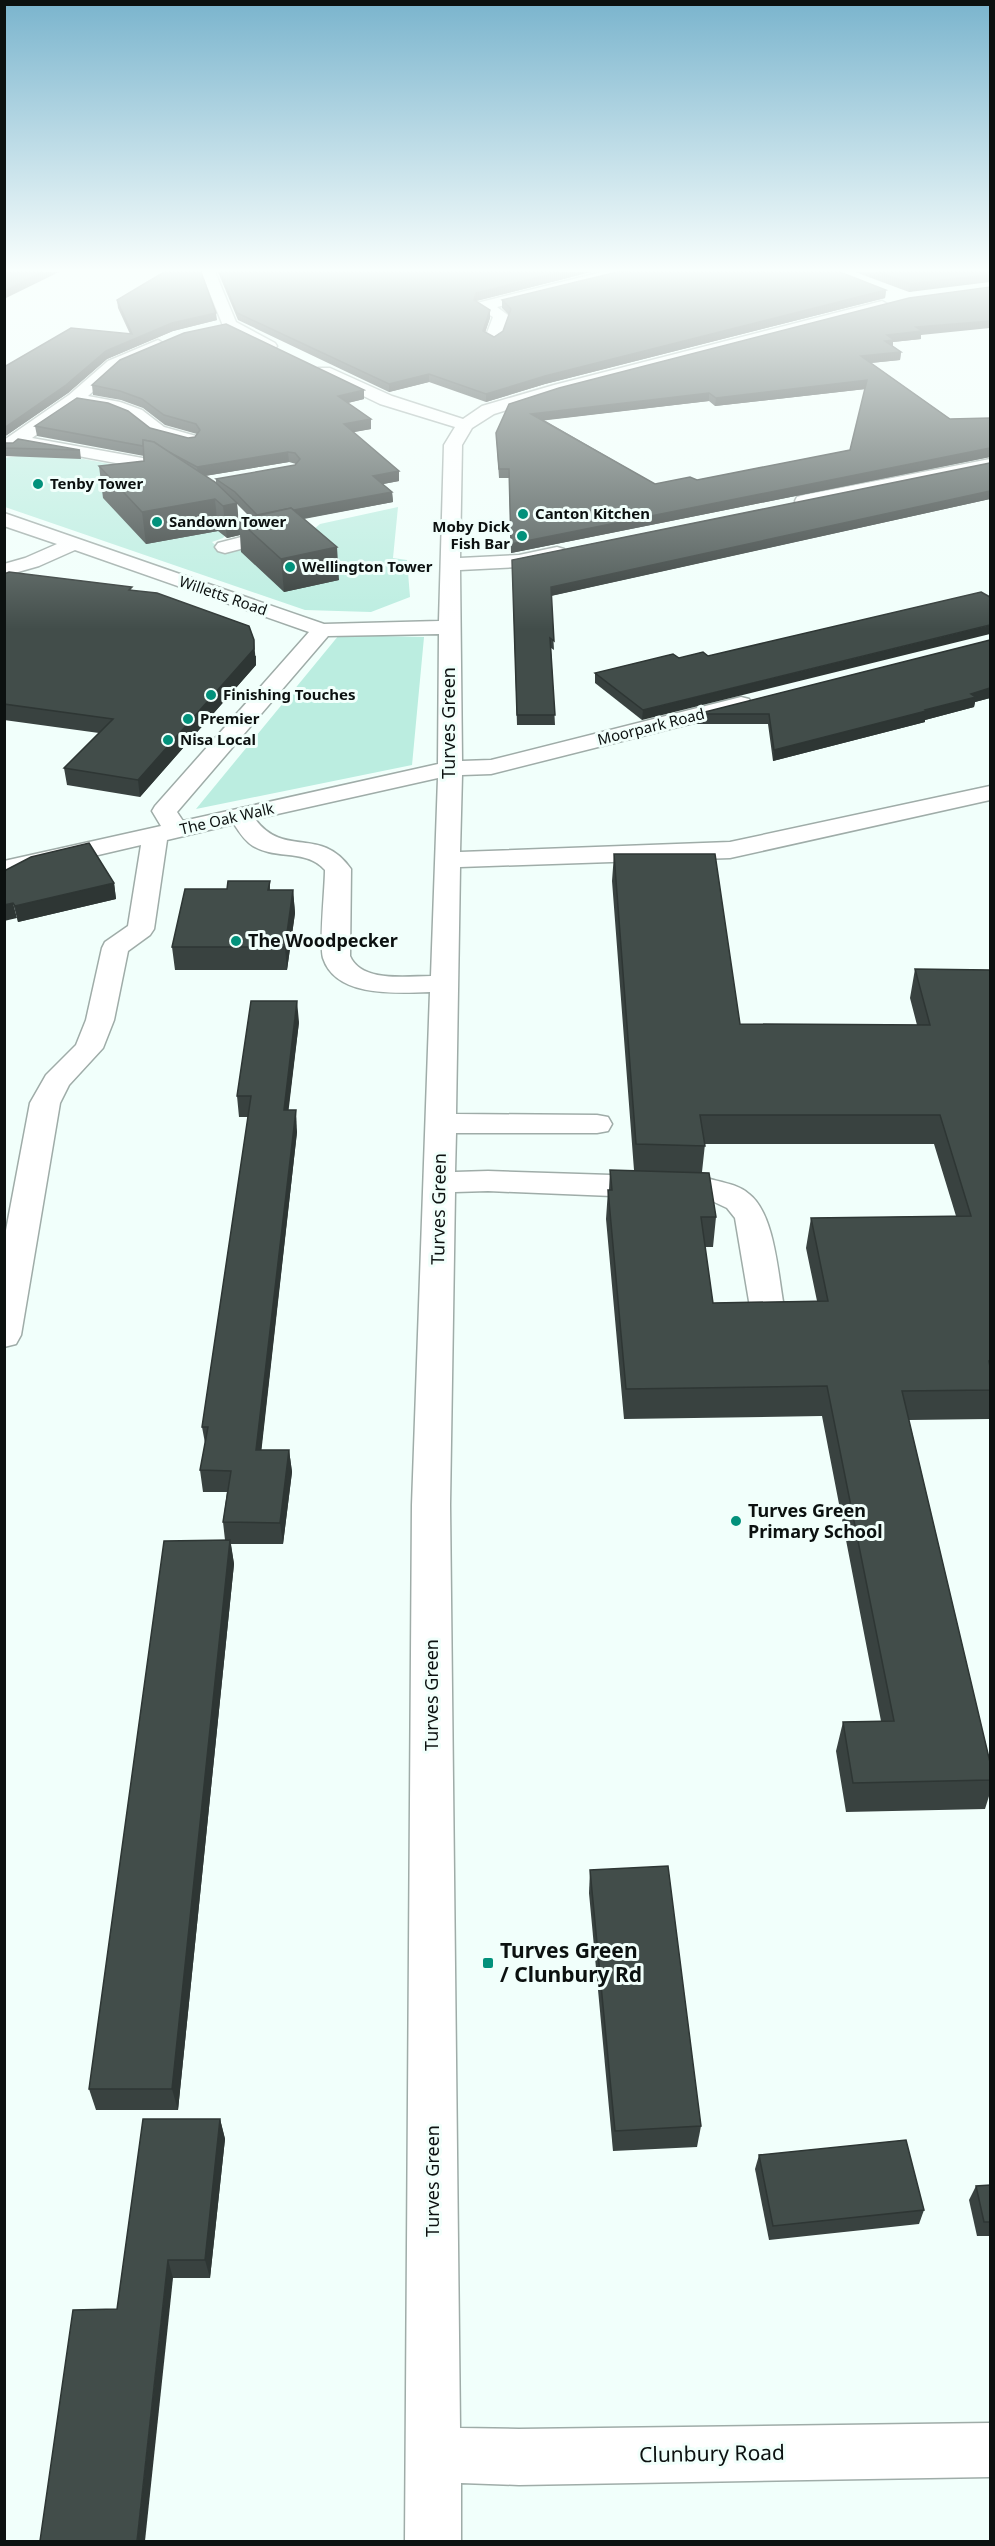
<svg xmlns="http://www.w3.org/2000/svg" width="995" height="2546" font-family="'Noto Sans',sans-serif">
  <rect width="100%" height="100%" fill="#f1fffb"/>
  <!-- green -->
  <g fill="#bbede0">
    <path d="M46,452L121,466L227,533L223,538L212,542L224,553L321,535L314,529L320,524L398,507L393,558L407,560L410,597L371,612L305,610L5,507L4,458Z"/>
    <path d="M339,635L424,637L412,765L196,809Z"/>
  </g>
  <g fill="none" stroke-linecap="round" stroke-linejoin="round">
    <!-- minor casing -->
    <g stroke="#9faca8" stroke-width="3">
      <g id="minor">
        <path d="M201,272H215L236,322L275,343L277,346L275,349H263L224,328Z"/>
        <path d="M602,272H629L627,275L497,307L509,316L501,338L493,343L485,338L493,317L475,306L477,303Z"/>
        <path d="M882,301L889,305L887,308L566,391L494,414L472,428L462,445L460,558L519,555L557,547L564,549L567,553L564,557L519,567L460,570L462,761L491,760L741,697L749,699L752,704L749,709L491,774L462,775L460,852L730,842L990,786V800L730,858L460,867L456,1114L597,1115L608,1117L612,1124L608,1131L597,1133H456L455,1172L488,1171L706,1178C720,1182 738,1184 749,1194C775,1214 778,1276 784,1307L779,1315L767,1319L755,1315L750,1307L735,1218L727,1208L710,1200L488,1191L455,1192L450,1505L460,2428L519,2429L990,2423V2477L519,2485L461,2483V2542H405L412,1505L430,992C397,993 336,998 323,958C319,944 325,888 325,870C307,849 276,860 253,846C245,841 239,832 234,824L167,840L154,929L150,935L128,951L114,1020L103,1048L69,1085L60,1103L21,1335L16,1344L4,1347V1241L30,1103L46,1075L76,1045L86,1020L102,948L105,942L128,926L141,845L4,877V861L161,826L152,811L155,806L309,632L75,550L39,566L4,576V564L25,558L57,544L4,526V513L324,624L439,621L444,445L455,427L380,404L318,374L316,371L318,368H330L392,396L463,419L482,406L554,385ZM439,634L438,764L183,821L177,812L328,636ZM438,778L431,976C406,976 362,983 350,956L351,869C320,825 285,859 255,819Z"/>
        <path d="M158,340L166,345L164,348L120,367L88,396L120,402L142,410L164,427L196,436L199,440L196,444L190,445L152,435L130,418L79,404L32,438L170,463L186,475L183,479L177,480L159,471L35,448L29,447L26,443L4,452V440L69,395L108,361Z"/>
        <path d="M990,459V469L804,507L797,505L795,501L797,497L804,495Z"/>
        <path d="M257,533L264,535L267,539L264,543L225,553L218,551L215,547L218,543Z"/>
      </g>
    </g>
    <!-- minor -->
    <use href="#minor" fill="#fff" fill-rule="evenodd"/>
  </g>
  <!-- wall -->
  <g fill="#394240" fill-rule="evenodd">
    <path d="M218,272H591L476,301V302L490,310V318L485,332L494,337L503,331L509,315L502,308V300L886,290L885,298L545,384L486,402L429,382L389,392L238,320Z"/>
    <path d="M855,272H990L909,292Z"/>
    <path d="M990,287L921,335V339L893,342V346L901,352L900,360L871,363L950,419L990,418V458V457L511,553L509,478H499L496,433ZM865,389L850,450L697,480L655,484L544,420L709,401L715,406Z"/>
    <path d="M117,300L217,320L173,331L107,359L68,393L4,437V367L130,334L118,308Z"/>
    <path d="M92,385L364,399L348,403L371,429L353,432L399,481L383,484L392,492L393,502L304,519L339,580L284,592L241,552L240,535L227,538L218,531L146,544L103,498L99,466L144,461V456L37,436L35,426L150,428L188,438L195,437L197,434L165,425L143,408L121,400L93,395ZM289,462L296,464L295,465L216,479V483L205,476ZM237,504L250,517L238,519Z"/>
    <path d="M4,443L80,450L81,459L4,456Z"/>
    <path d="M990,463V499L551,596L554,650L551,648L555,725H517L512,560Z"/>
    <path d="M4,574L133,590L256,656V665L140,797L67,785L64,768L99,733L4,720Z"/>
    <path d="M990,640V698L975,702L974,707L925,720V722L773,761L768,724H696L697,714Z"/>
    <path d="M708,656L642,720L595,683V673L679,658Z"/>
    <path d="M614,854L740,1024L917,1025L910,998L915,969L990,970V1414L989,1419L909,1420L990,1762V1793L985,1809L846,1812L836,1751L843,1722L881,1721L822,1416L624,1419L606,1219L608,1190H609L610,1170H634L612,881ZM705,1144H934L956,1216L811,1218L806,1248L817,1301L713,1303L705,1247H713L716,1217L702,1172Z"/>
    <path d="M4,871L114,883L116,899L18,922L17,918Z"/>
    <path d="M270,881V890H293L295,913L287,970H175L172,947L227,889Z"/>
    <path d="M299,1022L288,1110L297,1132L261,1450H289L292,1472L283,1544H231L234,1564L178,2110H96L89,2089L225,1540L223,1522L227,1492H203L200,1470L205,1443L202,1427L248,1117H239L237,1096Z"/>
    <path d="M590,1870L701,2126L697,2147L613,2151L589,1893Z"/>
    <path d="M220,2119L225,2139L210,2278H173L117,2309Z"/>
    <path d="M759,2155L924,2210L919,2224L769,2240L755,2169Z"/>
    <path d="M990,2185V2236H977L969,2200L976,2186Z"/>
  </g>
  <!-- shaded-wall -->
  <g fill="#2e3634">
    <path d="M43,272H59L4,299V291Z"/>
    <path d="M561,272H591L476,301L474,308V300L476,293Z"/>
    <path d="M990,275V282L909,292L910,284Z"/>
    <path d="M886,290L885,298L545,384L486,402V394L545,376Z"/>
    <path d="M490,310V318L483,339V331Z"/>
    <path d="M216,313L217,320L173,331L107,359L68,393L4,437V428L106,351L172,323Z"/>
    <path d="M990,321V328L921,335V339L893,342V348L884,349L887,335L916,327Z"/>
    <path d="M901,352L900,360L860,364L861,356Z"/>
    <path d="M429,374V382L389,392V384Z"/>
    <path d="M867,380L866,389L715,406L716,398Z"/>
    <path d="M364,390V399L339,405L338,396Z"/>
    <path d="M709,393V401L531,422V414Z"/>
    <path d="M371,419V429L344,434V424Z"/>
    <path d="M990,448V457L511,553V544Z"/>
    <path d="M288,452L289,462L198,477L197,467Z"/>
    <path d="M399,471V481L373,486V476Z"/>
    <path d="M990,491V499L550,596L551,587Z"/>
    <path d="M392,492L393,502L279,523L274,514Z"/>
    <path d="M215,499L218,531L146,544L142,512Z"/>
    <path d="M237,503L240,535L227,538L223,506Z"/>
    <path d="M337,547L339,580L284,592L281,559Z"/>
    <path d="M990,625V634L642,720L643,710Z"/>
    <path d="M254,640L256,665L140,797L138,780Z"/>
    <path d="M990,688V698L975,702L974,707L925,720V722L773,761L774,750L925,710L971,694Z"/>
    <path d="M114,883L116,899L18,922L15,906Z"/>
    <path d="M293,890L295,913L287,970L285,947Z"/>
    <path d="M13,903L17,918L4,921V905Z"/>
    <path d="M297,1001L299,1022L286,1132L284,1110Z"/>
    <path d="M296,1110L297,1132L259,1472L256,1450Z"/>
    <path d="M289,1450L292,1472L283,1544L280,1523Z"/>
    <path d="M230,1540L234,1564L178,2110L172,2089Z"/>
    <path d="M220,2119L225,2139L210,2278L205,2260Z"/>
    <path d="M168,2260L173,2278L145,2541H137Z"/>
  </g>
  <!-- building -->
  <g fill="#424d4a" stroke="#2e3634" stroke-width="1.5" fill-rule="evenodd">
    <path d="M4,272H43L4,291Z"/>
    <path d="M164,272H201L216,313L172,323L106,351L66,385L4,428V367L71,328L132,334L117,300Z"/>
    <path d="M220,272H561L476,293L474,300L490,310L483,331L494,337L503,331L511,309L502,300L617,272H840L886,290L545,376L486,394L429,374L389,384L237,313Z"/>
    <path d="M877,272H990V275L910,284Z"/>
    <path d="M990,287V321L916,327L922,331L887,335L894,340L885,341L901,352L861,356L950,419L990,418V448L511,544L509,469H499L496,433L509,404L559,388L909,298ZM867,380L850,450L697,480L690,477L655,484L531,414L709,393L716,398Z"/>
    <path d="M226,324L364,390L338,396L371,419L344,424L399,471L373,476L392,492L294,510L291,508L257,515L235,492L216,479L295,465L300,459L295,453L288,452L197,467L167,451L154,442L143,440V446L35,426L77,398L108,403L128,411L150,428L188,438L195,437L200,430L196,424L164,415L142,399L120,391L92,385L120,360L184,333Z"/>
    <path d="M18,439L80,450L4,448V443H13Z"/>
    <path d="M143,440L154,442L215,482L237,503L223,506L215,499L142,512L99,466L144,461Z"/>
    <path d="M990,463V491L551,587L554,641L550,638L555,715H517L512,560Z"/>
    <path d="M291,508L337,547L281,559L238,520Z"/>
    <path d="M9,572L132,587L129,590L157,593L249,626L254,640V649L138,780L64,768L113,719L4,704V574Z"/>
    <path d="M981,592L990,597V625L643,710L595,673L673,654L679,658L703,652L708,656Z"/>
    <path d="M990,640V688L971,694L976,697L925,710L926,711L774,750L769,714H697Z"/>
    <path d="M89,843L114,883L15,906L13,903L4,905V871L31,857Z"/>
    <path d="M614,854H715L740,1024L930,1025L915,969L990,970V1361H989L990,1367V1390L902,1391L990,1762V1780L853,1783L843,1722L894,1721L827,1386L626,1389L608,1190H612L610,1170L709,1173L716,1217H701L713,1303L828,1301L811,1218L971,1216L940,1115H700L705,1146L636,1144Z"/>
    <path d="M228,881H270L268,890H293L285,947H172L185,889H227Z"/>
    <path d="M251,1001H297L284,1110H296L256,1450H289L280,1523L223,1522L231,1471L200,1470L208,1427H202L251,1096H237Z"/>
    <path d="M230,1540L172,2089H89L164,1541Z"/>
    <path d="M668,1866L701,2126L615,2131L590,1870Z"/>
    <path d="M143,2119H220L205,2260H168L137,2541H40L73,2310L117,2309Z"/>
    <path d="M906,2140L924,2210L773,2226L759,2155Z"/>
    <path d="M990,2185V2222H984L976,2186Z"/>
  </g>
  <!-- sky -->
  <linearGradient id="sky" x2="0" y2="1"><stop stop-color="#7ab4cd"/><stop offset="0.43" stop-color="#f9fffd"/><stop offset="1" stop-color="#f9fffd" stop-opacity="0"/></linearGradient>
  <rect width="995" height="629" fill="url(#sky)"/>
  <!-- markers -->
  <g fill="#02917b" stroke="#f1fffb" stroke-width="2">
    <circle cx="38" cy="484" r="6"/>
    <circle cx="523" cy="514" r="6"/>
    <circle cx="157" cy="522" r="6"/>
    <circle cx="522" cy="536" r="6"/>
    <circle cx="290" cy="567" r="6"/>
    <circle cx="211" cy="695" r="6"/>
    <circle cx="188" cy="719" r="6"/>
    <circle cx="168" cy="740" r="6"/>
    <circle cx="236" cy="941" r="6"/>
    <circle cx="736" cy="1521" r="6"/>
    <rect x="482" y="1957" width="12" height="12" rx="3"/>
  </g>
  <g text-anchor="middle" stroke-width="6" stroke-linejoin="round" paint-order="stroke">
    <!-- far-poi labels -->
    <g font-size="15" font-weight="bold" fill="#0c1110" stroke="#f1fffb" text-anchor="start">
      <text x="50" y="489">Tenby Tower</text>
      <text x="535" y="519">Canton Kitchen</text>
      <text x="169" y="527">Sandown Tower</text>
      <text x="510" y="532" text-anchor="end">Moby Dick<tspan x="510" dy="17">Fish Bar</tspan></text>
      <text x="302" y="572">Wellington Tower</text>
      <text x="223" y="700">Finishing Touches</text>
      <text x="200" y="724">Premier</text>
      <text x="180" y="745">Nisa Local</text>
    </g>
    <!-- far-street labels -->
    <g font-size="15" fill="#0c1110" stroke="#f1fffb">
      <text transform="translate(223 596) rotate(19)" y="5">Willetts Road</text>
      <text transform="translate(651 727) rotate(-14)" y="5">Moorpark Road</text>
      <text transform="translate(227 819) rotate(-13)" y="5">The Oak Walk</text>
    </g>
    <!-- street labels -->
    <g font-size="18" fill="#0c1110" stroke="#f1fffb">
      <text transform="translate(449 723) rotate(-90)" y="6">Turves Green</text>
      <text transform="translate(439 1209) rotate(-89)" y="6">Turves Green</text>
      <text transform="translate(432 1695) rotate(-90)" y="6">Turves Green</text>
      <text transform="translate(433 2181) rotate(-90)" y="6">Turves Green</text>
    </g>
    <!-- poi labels -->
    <g font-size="18" font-weight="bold" fill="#0c1110" stroke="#f1fffb" text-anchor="start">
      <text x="248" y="947">The Woodpecker</text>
      <text x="748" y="1517">Turves Green<tspan x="748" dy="21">Primary School</tspan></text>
    </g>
    <!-- near-poi labels -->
    <g font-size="21" font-weight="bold" fill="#0c1110" stroke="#f1fffb" text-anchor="start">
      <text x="500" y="1958">Turves Green<tspan x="500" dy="24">/ Clunbury Rd</tspan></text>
    </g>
    <!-- near-street labels -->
    <g font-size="21" fill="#0c1110" stroke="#f1fffb">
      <text transform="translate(712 2454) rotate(-1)" y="7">Clunbury Road</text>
    </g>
  </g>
  <!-- border -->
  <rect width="995" height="2546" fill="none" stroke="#0c1110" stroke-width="12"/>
</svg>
